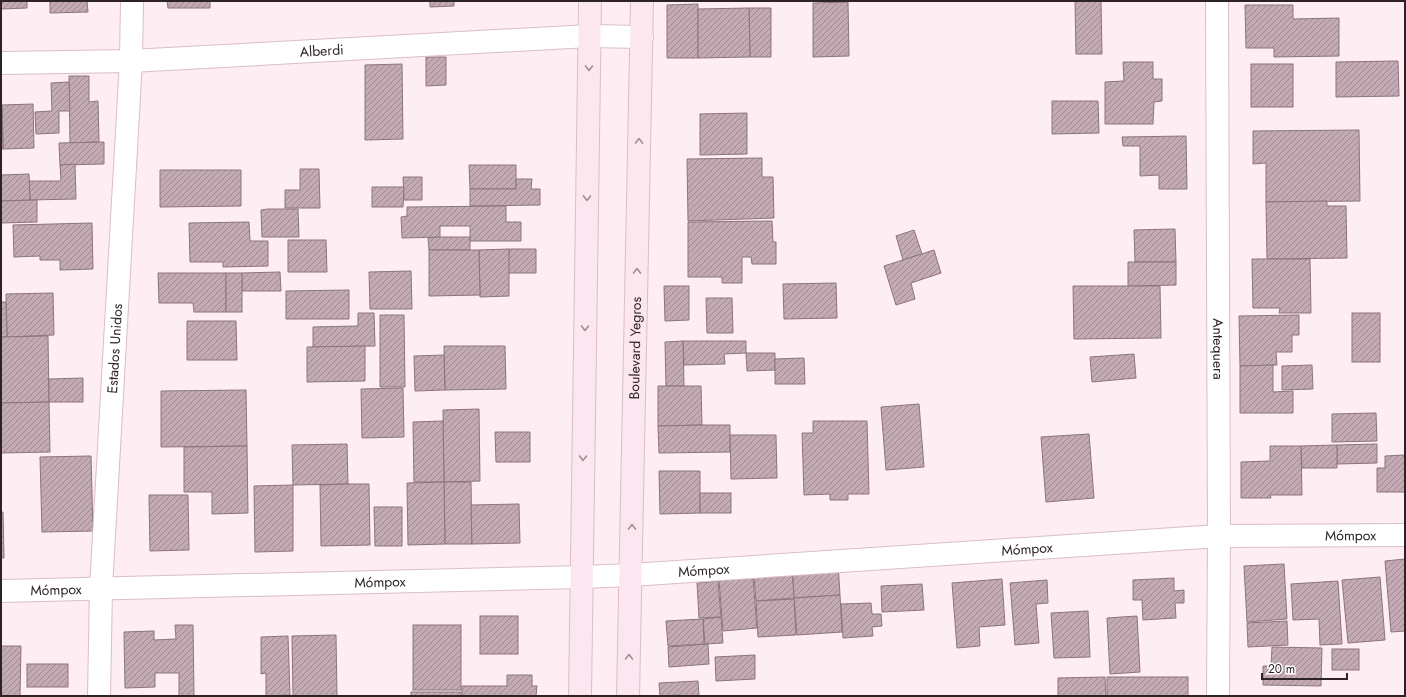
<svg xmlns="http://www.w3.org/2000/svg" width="1406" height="697" font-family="Jost,sans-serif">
  <defs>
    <pattern id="building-hatch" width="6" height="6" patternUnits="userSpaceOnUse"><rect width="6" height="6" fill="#c4aab4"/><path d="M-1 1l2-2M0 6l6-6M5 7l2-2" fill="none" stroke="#a08a92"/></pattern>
  </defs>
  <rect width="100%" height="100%" fill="#feedf3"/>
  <!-- building -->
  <g fill="url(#building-hatch)" stroke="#8c747d">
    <path d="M1,1H27V8L1,9Z"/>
    <path d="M50,1H87L88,12L50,13Z"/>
    <path d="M167,1H210V8H168Z"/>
    <path d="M430,1H454V6L430,7Z"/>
    <path d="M1075,1H1101L1102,54H1076Z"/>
    <path d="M848,2L849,56L813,57V3Z"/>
    <path d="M698,4V58H667V5Z"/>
    <path d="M1245,5H1293V19L1339,18V56L1274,57V48H1246Z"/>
    <path d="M749,8H771V57H750Z"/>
    <path d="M749,8L750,57L698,58V9Z"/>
    <path d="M426,57H446V85L426,86Z"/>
    <path d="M1398,61L1399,96L1336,97V62Z"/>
    <path d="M1123,62H1153V79H1162V101L1154,102L1153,124H1105V82L1124,81Z"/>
    <path d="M402,64L403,139L365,140V65Z"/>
    <rect x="1251" y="64" width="42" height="43"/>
    <path d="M69,76H89V102L98,101L99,142L70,143Z"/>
    <path d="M69,82L70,111H59V133L36,134L35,112L52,111L51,83Z"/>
    <path d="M1052,101H1098L1099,133L1052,134Z"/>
    <path d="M33,104L34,148L3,149L2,105Z"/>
    <path d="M1,107H2L3,149H1Z"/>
    <path d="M747,113V154L700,155V114Z"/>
    <path d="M1359,130L1360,201L1266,202V163L1253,164V131Z"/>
    <path d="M1186,136L1187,189H1159V175L1140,176V146H1123L1122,137Z"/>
    <path d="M104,142V164L60,165L59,143Z"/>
    <path d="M762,158V177H773L774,218L688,221L687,159Z"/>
    <path d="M75,164L76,199L30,200L29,181H61L60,165Z"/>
    <path d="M469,165H516V189H470Z"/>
    <path d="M300,169H319L320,208H285V190H300Z"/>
    <path d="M160,170H241V206L160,207Z"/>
    <path d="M29,174L30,200L1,201V175Z"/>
    <path d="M403,177H422V200H404Z"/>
    <path d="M516,179H532L531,189H540V205L470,206V189H516Z"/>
    <path d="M372,187H404L403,207H372Z"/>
    <path d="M37,200V222L1,223V201Z"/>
    <path d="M1327,201V206H1346L1347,258L1267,259L1266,202Z"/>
    <path d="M506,206V222H521V241H470V226H440V237L402,238L401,217L407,216V207Z"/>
    <path d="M268,209H298L299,237H262L261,210Z"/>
    <path d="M772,221L773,242H776V264H752L751,257H742V283H722V277H688V222Z"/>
    <path d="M249,222L250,241H268V266L223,267V262H190L189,223Z"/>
    <path d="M92,223L93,269L60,270V260H40V256L14,257L13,225Z"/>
    <path d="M1175,229L1176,262H1135L1134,230Z"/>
    <path d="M914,230L922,254L903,260L896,236Z"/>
    <path d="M440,237H470V250H429L428,238Z"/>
    <path d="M288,240H326L327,272H288Z"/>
    <path d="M509,249H536V273H508Z"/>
    <path d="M509,249V296L480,297L479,250Z"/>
    <path d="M429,250H479L480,295L429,296Z"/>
    <path d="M934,250L941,273L911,283L915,299L896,305L884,266Z"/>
    <path d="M1252,259H1310L1311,313H1279L1280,308H1253Z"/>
    <path d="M1128,262H1176V285L1128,286Z"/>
    <path d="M411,271L412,309H370L369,272Z"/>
    <path d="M280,272L281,291H242V273Z"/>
    <path d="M158,273H226V312H194L193,303H159Z"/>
    <rect x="226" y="273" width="16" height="39"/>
    <path d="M836,283L837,318L784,319L783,284Z"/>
    <path d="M664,286H689V320L665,321Z"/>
    <path d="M1073,286H1160L1161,338L1074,339Z"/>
    <path d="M349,290V319H286V291Z"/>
    <path d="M53,293L54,335L7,337L6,294Z"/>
    <path d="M706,298H732L733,333H707Z"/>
    <path d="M1,302H6L7,337H1Z"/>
    <path d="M358,313H374L375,346L313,347V327L358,326Z"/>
    <rect x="1352" y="313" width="28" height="49"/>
    <path d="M380,315H404L405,387H380Z"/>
    <path d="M1299,315V335H1292V352H1276L1277,365L1240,366L1239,316Z"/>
    <path d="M187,321H236L237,360H187Z"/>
    <path d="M48,336L49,402L1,403V337Z"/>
    <path d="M683,341H746V353L724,354L725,364L684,365Z"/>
    <path d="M683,341L684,386H666L665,342Z"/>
    <path d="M365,346V381L307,382V347Z"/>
    <path d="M444,346H505L506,389L445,390Z"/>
    <path d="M746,353H775V370L747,371Z"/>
    <path d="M1134,354L1136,378L1092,382L1090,357Z"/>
    <path d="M444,355L445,390L415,391L414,356Z"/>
    <path d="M804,358L805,384H775V359Z"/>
    <path d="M1273,365V392L1293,391V413H1240V366Z"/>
    <path d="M1312,365L1313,389L1282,390V366Z"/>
    <path d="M83,378V402H49V379Z"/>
    <path d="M658,386H701L702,425L658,426Z"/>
    <path d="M403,388L404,437L362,438L361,389Z"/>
    <path d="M246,390L247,446L161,447V391Z"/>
    <path d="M49,402L50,452L1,453V403Z"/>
    <path d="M919,404L924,467L886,470L881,407Z"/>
    <path d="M479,409L480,481L444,482L443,410Z"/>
    <path d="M1376,413L1377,441L1332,442V414Z"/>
    <path d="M443,421L444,482H414L413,422Z"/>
    <path d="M813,421H867L869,494H848V500H830V494L804,495L802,433H813Z"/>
    <path d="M702,425H730V452L659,453L658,426Z"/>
    <path d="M495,432H530V462H496Z"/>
    <path d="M1089,434L1094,498L1046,502L1041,437Z"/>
    <path d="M730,435H776L777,478L731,479Z"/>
    <path d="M347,444L348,484L293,485L292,445Z"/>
    <path d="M1377,444V463L1337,464V445Z"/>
    <path d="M1337,445V468H1302L1301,446Z"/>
    <path d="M247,446L248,513L212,514V492H184V447Z"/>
    <path d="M1270,446H1301L1302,495H1270L1271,498H1241V462L1270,461Z"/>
    <path d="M1405,455V492H1377V468H1385V456Z"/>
    <path d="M91,456L93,531L42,532L40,457Z"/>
    <path d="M659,471H700V513L660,514Z"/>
    <path d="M444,482H471L472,544H445Z"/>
    <path d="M444,482L445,544L408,545L407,483Z"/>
    <path d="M348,484H369L370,545L321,546L320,485Z"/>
    <path d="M293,485V551L255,552L254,486Z"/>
    <rect x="700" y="493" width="31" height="20"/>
    <path d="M149,495H188L189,550L150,551Z"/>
    <path d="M519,504L520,543L472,544L471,505Z"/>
    <path d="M374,507H402V546H375Z"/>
    <path d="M1,512H3L4,558H1Z"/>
    <path d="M1405,559V631L1391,632L1385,561Z"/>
    <path d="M838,563L840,595L794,598L792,566Z"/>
    <path d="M1284,564L1287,619L1247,622L1244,566Z"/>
    <path d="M792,568L794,598L756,601L754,577Z"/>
    <path d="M1380,577L1385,640L1348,643L1342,580Z"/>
    <path d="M753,578L757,628L723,631L719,580Z"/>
    <path d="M1174,578V591L1184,590V603H1175L1176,618L1143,620L1142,600H1133V580Z"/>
    <path d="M1002,579L1005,625L979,627L980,646L957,648L952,583Z"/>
    <path d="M1047,580L1048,603L1036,604L1039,643L1015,645L1010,583Z"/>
    <path d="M718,581L721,617L699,618L697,583Z"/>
    <path d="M1338,581L1342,644L1320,645L1319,619L1293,620L1291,584Z"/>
    <path d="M922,584L924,610L882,612L881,586Z"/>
    <path d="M840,595L842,632L797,635L794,598Z"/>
    <path d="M794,599L796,635L758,637L756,601Z"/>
    <path d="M871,603L872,614H881L882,626L872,627L873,636L843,638L841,604Z"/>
    <path d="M1088,611L1090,657L1054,658L1051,613Z"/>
    <rect x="480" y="616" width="38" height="38"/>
    <path d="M1137,616L1140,672L1110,674L1107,618Z"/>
    <path d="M721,617L723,643L705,644L703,619Z"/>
    <path d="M703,619L704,644L668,646L666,621Z"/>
    <path d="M1287,621L1288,645L1248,647L1247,623Z"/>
    <path d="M175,625H193L194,696H179V673H155V687L125,688L124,632L154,631V640L176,639Z"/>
    <rect x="413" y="625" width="48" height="65"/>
    <path d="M336,635L337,696H293L292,636Z"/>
    <path d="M288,636L290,695L266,696V673L261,674V637Z"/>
    <path d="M708,644L709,664L669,667L668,647Z"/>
    <path d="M1,646H21L20,696H1Z"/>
    <path d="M1272,647L1322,648L1321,686L1263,685V666H1271Z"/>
    <rect x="1332" y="649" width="27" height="21"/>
    <path d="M755,655V679L716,681L715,657Z"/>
    <rect x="27" y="664" width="41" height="23"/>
    <path d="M507,675H532V686H537L536,696H462V686H507Z"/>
    <path d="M1105,677L1106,696H1058V678Z"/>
    <rect x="1107" y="677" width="81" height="19"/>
    <path d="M698,681L699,696H680V695L660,696L659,683Z"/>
    <rect x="411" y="692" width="50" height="4"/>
  </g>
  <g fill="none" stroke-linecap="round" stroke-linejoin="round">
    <!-- minor casing -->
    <g stroke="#d9bec8" stroke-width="24">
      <g id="minor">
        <path id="s1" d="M1217,1L1219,536L1218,696"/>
        <path id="s2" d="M1,63L131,61L589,36L642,37"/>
        <path id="s3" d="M1,591L582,577L631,575L1219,536L1405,535"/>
        <path id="s4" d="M99,696L101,588L131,61L132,1"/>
      </g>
    </g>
    <!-- secondary casing -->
    <g stroke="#d9bec8" stroke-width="24">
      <g id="secondary">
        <path d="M580,696L590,1"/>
        <path id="s5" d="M628,696L642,1"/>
      </g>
    </g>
    <!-- minor -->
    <use href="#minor" stroke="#fff" stroke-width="22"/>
    <!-- secondary -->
    <use href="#secondary" stroke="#fce6ef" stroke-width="22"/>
  </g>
  <!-- one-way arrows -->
  <defs><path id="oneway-chevron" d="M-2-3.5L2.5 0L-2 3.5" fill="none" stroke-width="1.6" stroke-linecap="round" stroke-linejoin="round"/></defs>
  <g stroke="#9f8e95">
    <use href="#oneway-chevron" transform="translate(589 68) rotate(91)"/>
    <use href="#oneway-chevron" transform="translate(639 141) rotate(-89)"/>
    <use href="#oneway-chevron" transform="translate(587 198) rotate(91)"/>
    <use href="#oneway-chevron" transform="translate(637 271) rotate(-89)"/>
    <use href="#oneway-chevron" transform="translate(585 328) rotate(91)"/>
    <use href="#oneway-chevron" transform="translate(583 458) rotate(91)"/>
    <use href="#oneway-chevron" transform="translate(632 527) rotate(-89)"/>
    <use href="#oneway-chevron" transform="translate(629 657) rotate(-89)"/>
  </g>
  <g text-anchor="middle" stroke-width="3" stroke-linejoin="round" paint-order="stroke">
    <!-- street labels -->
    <g font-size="14" fill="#2d2327" stroke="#fff">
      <text dy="5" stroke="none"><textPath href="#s2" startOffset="321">Alberdi</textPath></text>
      <text dy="5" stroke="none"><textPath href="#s4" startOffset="348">Estados Unidos</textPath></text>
      <text dy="5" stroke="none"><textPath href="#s5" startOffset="348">Boulevard Yegros</textPath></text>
      <text dy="5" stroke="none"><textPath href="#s1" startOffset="348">Antequera</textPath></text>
      <text dy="5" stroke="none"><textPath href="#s3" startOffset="1351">Mómpox</textPath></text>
      <text dy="5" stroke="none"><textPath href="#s3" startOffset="1027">Mómpox</textPath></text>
      <text dy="5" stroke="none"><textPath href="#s3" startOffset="703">Mómpox</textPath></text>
      <text dy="5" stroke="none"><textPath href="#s3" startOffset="379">Mómpox</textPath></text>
      <text dy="5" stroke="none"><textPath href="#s3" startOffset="55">Mómpox</textPath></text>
    </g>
  </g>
  <!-- border -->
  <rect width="1406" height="697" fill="none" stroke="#2d2327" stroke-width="4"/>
  <!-- scale -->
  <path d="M1262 673v6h85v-6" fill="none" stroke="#2d2327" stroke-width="2"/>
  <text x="1268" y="673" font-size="12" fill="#2d2327" stroke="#ffffff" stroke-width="3" paint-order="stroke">20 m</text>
</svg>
